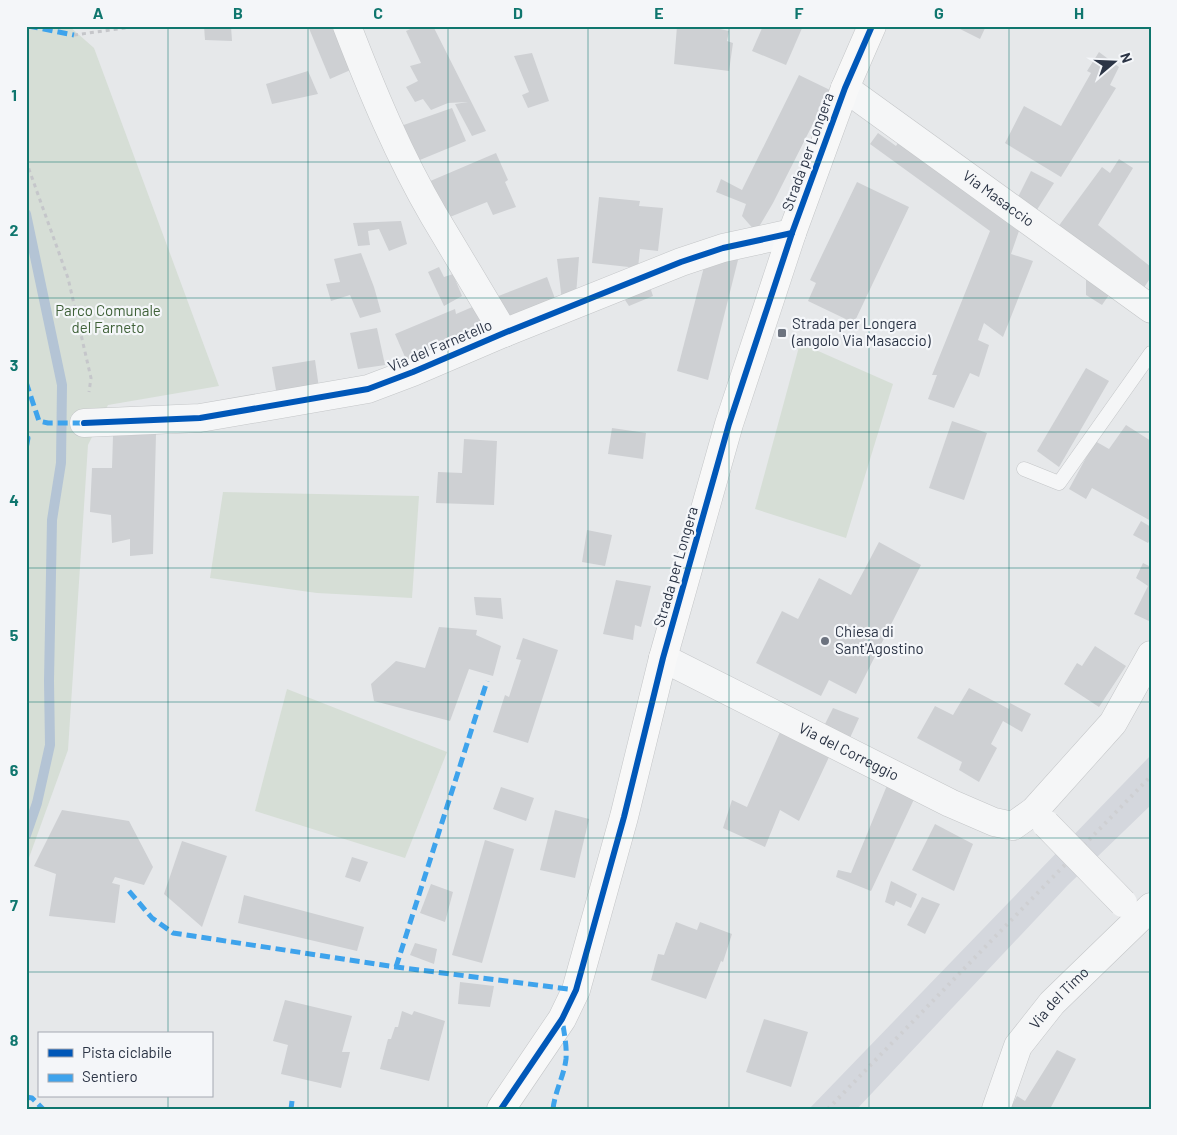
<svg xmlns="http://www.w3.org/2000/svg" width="1177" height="1135" font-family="Barlow,sans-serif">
  <rect width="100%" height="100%" fill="#e6e8ea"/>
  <!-- built -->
  <path fill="#d4d7dd" d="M1151,755V805L1068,885L857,1109H809Z"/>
  <!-- green -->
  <g fill="#d6ded6">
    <path d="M26,26H69L94,48L219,386L108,405L88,445L68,750L26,866Z"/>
    <path d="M800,343L893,384L846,538L755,509Z"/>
    <path d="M223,492L419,496L412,598L317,593L210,578Z"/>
    <path d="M287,689L447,752L405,858L255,811Z"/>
  </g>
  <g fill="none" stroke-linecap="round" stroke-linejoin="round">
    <!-- stream -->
    <path stroke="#b4c4d5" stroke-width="10" d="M26,214L62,385L61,463L52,520L49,681L50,745L37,803L26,835"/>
  </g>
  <!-- building -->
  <g fill="#ced0d3">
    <path d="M204,26H231L232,41L205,40Z"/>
    <path d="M308,26H339L355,68L330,79Z"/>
    <path d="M417,26H433L486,131L472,136L455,104L468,102L448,103L431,110L423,99L415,102L406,87L418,81L410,66L421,63L406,31Z"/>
    <path d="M677,26H720V29L729,31L727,41L733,43L729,71L674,64Z"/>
    <path d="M763,26H803L786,65L752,51Z"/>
    <path d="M954,26H986L980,39Z"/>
    <path d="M1099,52L1119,67L1110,85L1116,88L1061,177L1005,143L1024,106L1061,126L1091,73L1087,71Z"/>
    <path d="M532,53L549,101L528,108L522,95L529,92L514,56Z"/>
    <path d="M308,71L318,94L272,104L266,84Z"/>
    <path d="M799,75L830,90L773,203L756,232L742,216L746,204L716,192L721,179L742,190Z"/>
    <path d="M452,108L466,141L415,162L398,127Z"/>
    <path d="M878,133L896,146L900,140L1020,228L1011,254L1033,261L1003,337L984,323L978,340L989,345L979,377L970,373L954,408L928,399L937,375H932L990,231L870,144Z"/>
    <path d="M496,153L508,180L505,182L516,207L493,215L487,202L445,219L428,182Z"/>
    <path d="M1119,159L1133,168L1098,225L1151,267V277L1141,292L1055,231L1102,167L1110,173Z"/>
    <path d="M1031,171L1054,183L1033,216L1015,203Z"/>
    <path d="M857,182L909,207L854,323L808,301L816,283L810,280Z"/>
    <path d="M599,197L640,201L639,206L663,208L658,251L640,249L638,268L592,263Z"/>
    <path d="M401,221L407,244L389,251L379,229L368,231L370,245L358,246L353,223Z"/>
    <path d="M361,253L374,287L381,312L360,318L350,295L331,301L326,284L340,282L334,259Z"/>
    <path d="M722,255L738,260L708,380L677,371L705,263Z"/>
    <path d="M579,257L576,295L562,301L557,259Z"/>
    <path d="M439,267L444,277L453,274L462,296L444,306L428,272Z"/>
    <path d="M1086,274L1111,292L1102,305L1086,295Z"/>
    <path d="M547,277L557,304L504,324L491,299Z"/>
    <path d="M649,284L653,296L629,306L621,294Z"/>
    <path d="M477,305L488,330L408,364L395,334L455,309L456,314Z"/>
    <path d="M377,328L385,365L358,369L350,333Z"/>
    <path d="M315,360L319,388L277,396L272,367Z"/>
    <path d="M1086,368L1109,381L1059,467L1037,451Z"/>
    <path d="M952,421L987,433L964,500L929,488Z"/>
    <path d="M1126,425L1151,441V521L1092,488L1086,499L1069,489L1095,441L1109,449Z"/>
    <path d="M612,428L646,433L643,459L608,454Z"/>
    <path d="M156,434L153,554L130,556V539L112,543L111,515L90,512L92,468H112L113,436Z"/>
    <path d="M464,439L497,441L494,505L436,503L438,472L462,473Z"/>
    <path d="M1141,521L1151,527V538L1148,543L1133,535Z"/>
    <path d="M587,530L612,535L605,566L582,562Z"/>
    <path d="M879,542L921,565L856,694L829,680L821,696L756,663L782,611L798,619L819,578L851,595Z"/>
    <path d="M1143,563L1151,567V622L1134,614L1148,586L1136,578Z"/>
    <path d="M616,580L651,586L641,627L635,625L633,640L603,634Z"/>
    <path d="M474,597L501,598L503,619L476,615Z"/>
    <path d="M439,627L477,630L476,635L501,646L493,676L469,669L450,721L374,701L371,684L396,661L425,668Z"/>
    <path d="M523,638L558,650L528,743L493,732L505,695L509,697L521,660L516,659Z"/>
    <path d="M1095,646L1126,666L1099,707L1064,684L1077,663L1082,666Z"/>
    <path d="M969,688L1009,709L1010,703L1031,714L1022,732L1003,721L991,744L997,748L979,782L959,770L962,762L917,738L935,706L953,715Z"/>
    <path d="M833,708L859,718L849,740L823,728Z"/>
    <path d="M780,732L830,755L799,821L780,810L765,847L723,828L732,800L747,807Z"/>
    <path d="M888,783L916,795L871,891L836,877L838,870L851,873Z"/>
    <path d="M501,787L534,798L526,821L493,809Z"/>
    <path d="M62,810L129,821L153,867L144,885L115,877L112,883L120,885L115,923L49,916L56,874L34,866Z"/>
    <path d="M555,810L589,819L575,878L540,870Z"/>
    <path d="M935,824L973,844L954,891L912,870Z"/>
    <path d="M485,840L514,849L482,963L452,955Z"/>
    <path d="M182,841L227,856L202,927L164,894Z"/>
    <path d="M352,857L368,862L360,882L345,877Z"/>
    <path d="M891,881L917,894L911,908L896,901L894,906L885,902Z"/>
    <path d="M431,884L453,892L445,922L420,913Z"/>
    <path d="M244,895L364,927L357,951L238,923Z"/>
    <path d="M922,897L940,904L925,934L907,925Z"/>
    <path d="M676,922L697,930L700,922L732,934L723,962L721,961L706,999L651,980L658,954L664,955Z"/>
    <path d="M415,943L437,949L434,964L410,955Z"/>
    <path d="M460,982L494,986L490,1007L458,1004Z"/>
    <path d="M285,1000L352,1016L342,1052H350L341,1088L281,1074L288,1045L273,1041Z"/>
    <path d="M402,1011L412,1015L414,1011L445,1021L429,1081L380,1069L388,1039H391L395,1027H398Z"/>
    <path d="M764,1019L808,1032L791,1087L746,1072Z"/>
    <path d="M1057,1050L1076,1059L1050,1109H1010L1017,1096L1025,1101Z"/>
  </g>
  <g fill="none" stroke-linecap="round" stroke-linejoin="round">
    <!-- lane casing -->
    <g stroke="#c4c6c8" stroke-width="15">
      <path id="lane" d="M1024,469L1059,483L1151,353"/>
    </g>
    <!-- street casing -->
    <g stroke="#c4c6c8" stroke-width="29">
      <g id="street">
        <path d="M347,26C372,91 399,156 434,216C457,255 481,294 504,333"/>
        <path id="s1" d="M845,88L1151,309"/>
        <path d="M84,423L200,418L368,389L413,372L504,333L681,262L723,248L792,233"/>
        <path id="s2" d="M663,658L950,803L994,822L1013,826L1034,811L1113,723L1151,655"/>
        <path id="s3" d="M996,1109L1018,1046L1052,1003L1151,907"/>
      </g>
    </g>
    <!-- secondary casing -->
    <g stroke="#c4c6c8" stroke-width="29">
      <path id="secondary" d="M501,1109L562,1019L576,990L624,817L663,658L729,424L792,233L845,88L872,26"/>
    </g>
    <!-- path -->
    <g stroke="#c5c6ca" stroke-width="3" stroke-dasharray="4 4" stroke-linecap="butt">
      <path d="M74,35L125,28L146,26"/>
      <path d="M26,161L68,278L91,378L89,392"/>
    </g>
    <!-- lane -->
    <use href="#lane" stroke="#f5f6f7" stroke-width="14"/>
    <!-- street -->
    <use href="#street" stroke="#f5f6f7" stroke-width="28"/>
    <!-- secondary -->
    <use href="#secondary" stroke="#f8f8f8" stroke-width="28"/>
    <!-- rail -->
    <path stroke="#cecfd2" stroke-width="4" stroke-dasharray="2.5 5" stroke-linecap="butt" d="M828,1109L1151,776"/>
    <!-- street-bridge casing -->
    <g stroke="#c4c6c8" stroke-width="29" stroke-linecap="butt">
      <path id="street-bridge" d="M1046,824L1123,903"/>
    </g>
    <!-- street-bridge -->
    <use href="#street-bridge" stroke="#f5f6f7" stroke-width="28"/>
    <!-- quiet -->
    <g stroke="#3ea3ec" stroke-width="5" stroke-dasharray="10 5" stroke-linecap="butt">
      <path d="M28,26L74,35"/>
      <path d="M26,382L39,421L48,423H84"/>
      <path d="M26,437L28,438L26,449"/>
      <path d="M26,526V530"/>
      <path d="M129,891L152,918L173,933L396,967L576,990"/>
      <path d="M396,967L487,681"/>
      <path d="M26,1097L32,1098L43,1109"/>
      <path d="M291,1109L292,1101"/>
      <path d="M553,1109C555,1091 564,1076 566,1059C567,1046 564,1032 562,1019"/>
    </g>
    <!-- cycleway casing -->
    <g stroke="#f4f6f9" stroke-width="9">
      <g id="cycleway">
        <path d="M84,423L200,418L368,389L413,372L504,333L681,262L723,248L792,233"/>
        <path d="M501,1109L562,1019L576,990L624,817L663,658L729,424L792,233L845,88L872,26"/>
      </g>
    </g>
    <!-- cycleway -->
    <use href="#cycleway" stroke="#0057b8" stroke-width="6"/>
  </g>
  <!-- grid -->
  <path fill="none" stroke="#0f766e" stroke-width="1" stroke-opacity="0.55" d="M168,26V1034M308,26V1109M448,26V1109M588,26V1109M729,26V1109M869,26V1109M1009,26V1109M26,162H1151M26,298H1151M26,432H1151M26,568H1151M26,702H1151M26,838H1151M26,972H1151M168,1096V1109"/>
  <!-- markers -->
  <g fill="#6c737f" stroke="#f4f6f9" stroke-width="2">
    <rect x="777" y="328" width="10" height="10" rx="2.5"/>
    <circle cx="825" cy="641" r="5"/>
  </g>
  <g text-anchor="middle" stroke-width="4.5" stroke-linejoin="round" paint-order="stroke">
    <!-- street labels -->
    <g font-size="15" fill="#2b3445" stroke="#f4f6f9">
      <text transform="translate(808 152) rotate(-70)" y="5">Strada per Longera</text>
      <text dy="5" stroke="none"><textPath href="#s1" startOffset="189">Via Masaccio</textPath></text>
      <text transform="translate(440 346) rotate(-23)" y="5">Via del Farnetello</text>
      <text transform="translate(676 567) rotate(-74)" y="5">Strada per Longera</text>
      <text dy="5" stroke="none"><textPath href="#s2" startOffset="208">Via del Correggio</textPath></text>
      <text dy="5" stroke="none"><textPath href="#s3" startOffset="130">Via del Timo</textPath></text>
    </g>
    <!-- park labels -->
    <g font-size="15" fill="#3f6138" stroke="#f4f6f9">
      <text x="108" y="316">Parco Comunale<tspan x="108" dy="17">del Farneto</tspan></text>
    </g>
    <!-- poi labels -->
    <g font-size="15" fill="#2b3445" stroke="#f4f6f9" text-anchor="start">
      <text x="792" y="329">Strada per Longera<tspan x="792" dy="17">(angolo Via Masaccio)</tspan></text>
      <text x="835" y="637">Chiesa di<tspan x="835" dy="17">Sant'Agostino</tspan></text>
    </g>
  </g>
  <!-- border -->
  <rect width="1177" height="1135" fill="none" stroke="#f4f6f9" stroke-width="55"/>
  <!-- legend -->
  <rect x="38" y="1032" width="175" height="65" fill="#f4f6f9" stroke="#a4a8b1"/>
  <rect x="48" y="1049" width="25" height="8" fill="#0057b8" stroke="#a4a8b1"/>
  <text x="82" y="1058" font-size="15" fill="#2b3445">Pista ciclabile</text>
  <rect x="48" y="1074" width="25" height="8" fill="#3ea3ec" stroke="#a4a8b1"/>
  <text x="82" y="1082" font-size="15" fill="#2b3445">Sentiero</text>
  <!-- north arrow -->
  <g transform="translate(1114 62) rotate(71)" stroke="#f4f6f9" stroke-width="4" paint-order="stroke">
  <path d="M0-4L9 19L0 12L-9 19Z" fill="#2b3445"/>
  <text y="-8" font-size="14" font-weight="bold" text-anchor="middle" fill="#2b3445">N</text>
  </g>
  <rect x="28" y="28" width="1122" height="1080" fill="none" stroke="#0f766e" stroke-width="2"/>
  <g font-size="16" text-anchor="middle" font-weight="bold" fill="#0f766e">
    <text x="98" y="19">A</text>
    <text x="238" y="19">B</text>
    <text x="378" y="19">C</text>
    <text x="518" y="19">D</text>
    <text x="659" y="19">E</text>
    <text x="799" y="19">F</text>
    <text x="939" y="19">G</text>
    <text x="1079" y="19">H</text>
    <text x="14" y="101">1</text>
    <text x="14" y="236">2</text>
    <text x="14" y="371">3</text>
    <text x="14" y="506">4</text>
    <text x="14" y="641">5</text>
    <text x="14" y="776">6</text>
    <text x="14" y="911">7</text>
    <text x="14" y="1046">8</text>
  </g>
</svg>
